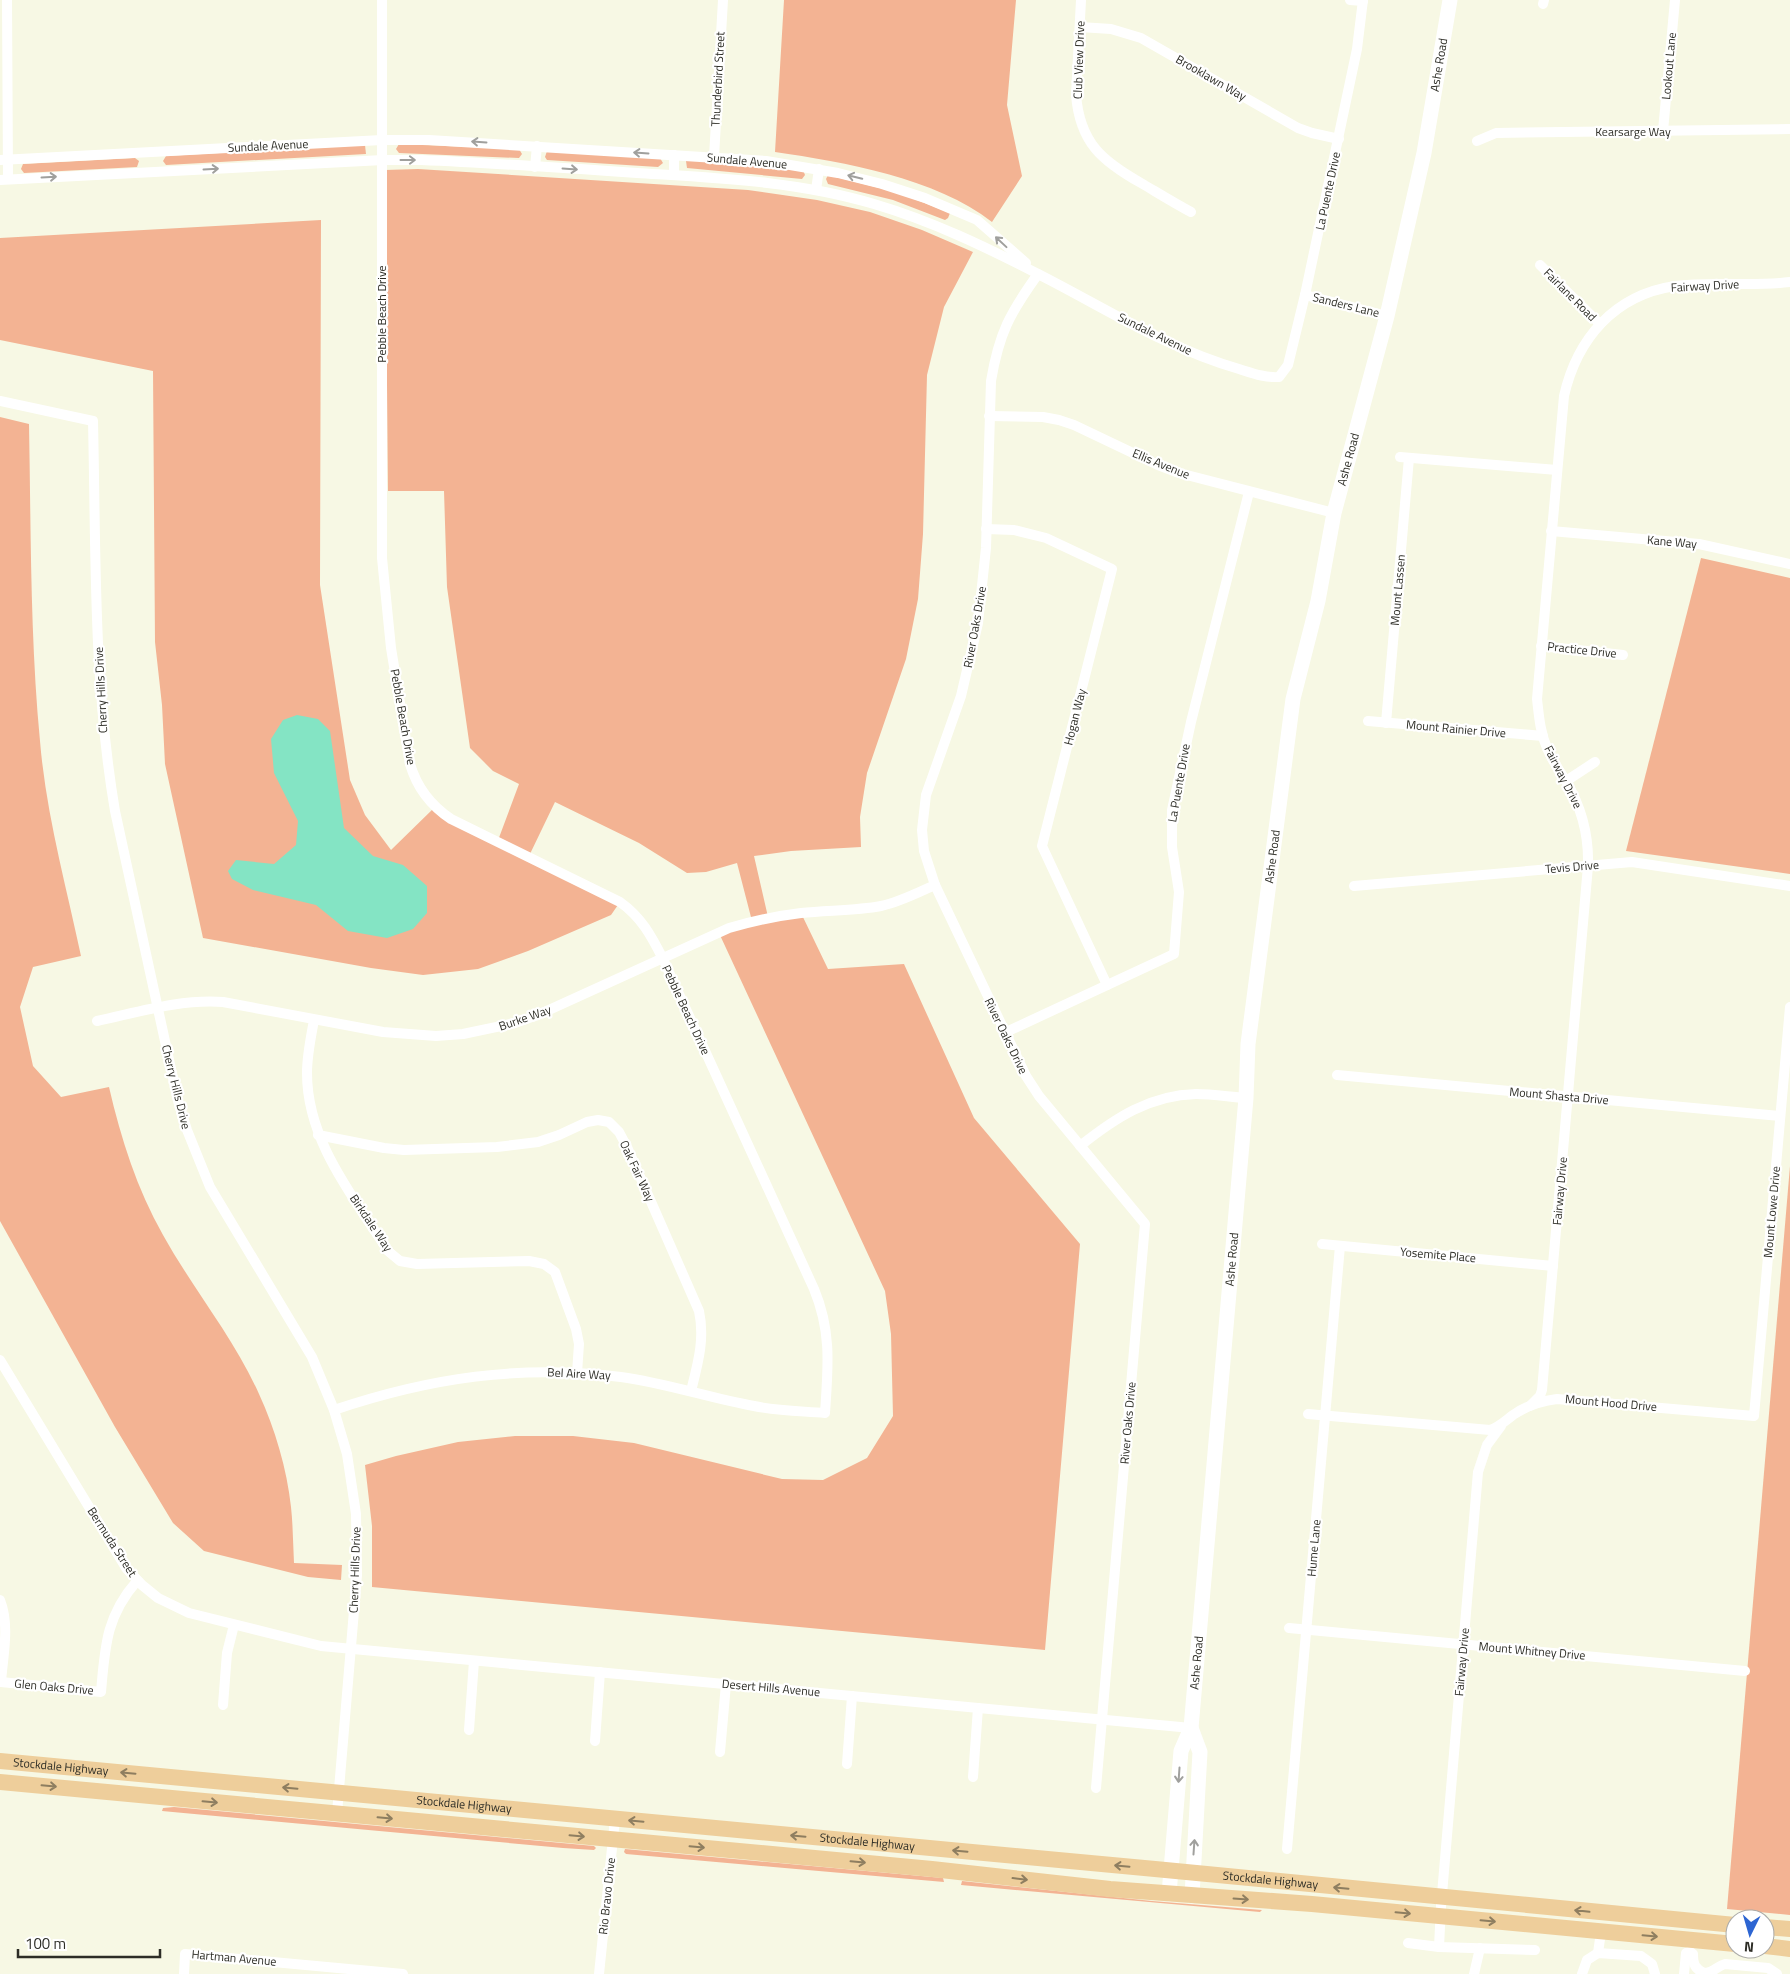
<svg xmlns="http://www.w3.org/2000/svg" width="1790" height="1974" font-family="'Titillium Web',sans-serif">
  <rect width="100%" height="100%" fill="#f7f8e4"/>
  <!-- green -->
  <g fill="#f3b393">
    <path d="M784,0H1016L1007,105L1022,176L992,222C936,178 844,162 775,152Z"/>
    <path d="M399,144L519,149L522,154L519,158L399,153L396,149Z"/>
    <path d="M365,145L366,154L166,165L163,161L166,156Z"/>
    <path d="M547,151L660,158L663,163L658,167L547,160L545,157Z"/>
    <path d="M135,158L139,161L137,167L24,173L21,169L23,164Z"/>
    <path d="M692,160L803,170L805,175L802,179L687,168L686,161Z"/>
    <path d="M418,169L748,190L817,200L870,212L922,230L973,252L944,307L927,375L923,534L918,599L906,659L867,773L860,817L861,847L791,851L754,856L768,917L801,913L828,969L904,964L974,1118L1080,1244L1045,1650L372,1587V1526L365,1465L396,1456L458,1442L515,1436H573L634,1443L782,1479L823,1480L867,1458L893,1416L891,1334L885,1291L719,933L752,921L737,863L706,872L687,873L639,843L555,802L529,856L620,902L611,915L528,951L478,969L423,975L371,968L203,938L165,764L162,705L155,642L153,371L0,340V238L321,220L320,585L350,780L365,815L391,850L435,807L497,843L519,784L493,771L470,748L447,587L444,491H388L385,170Z"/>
    <path d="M828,175L899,193L950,213L948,218L945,220L893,200L828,184L826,179Z"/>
    <path d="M0,417L29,424C31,529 30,636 40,741C46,814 66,885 81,956L33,967L20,1007L33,1066L61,1097L109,1087C121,1139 137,1189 163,1235C193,1289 234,1338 259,1394C275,1429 287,1469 291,1507C293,1525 293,1544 294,1563L342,1565L341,1580L308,1577L204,1551L173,1523L115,1427L0,1221Z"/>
    <path d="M1701,558L1790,578V874L1626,851Z"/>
    <path d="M1790,1166V1915L1727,1909Z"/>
    <path d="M174,1807L594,1846L596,1848L594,1850L563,1848L162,1811L163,1808Z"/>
    <path d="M625,1849L943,1878L944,1882L626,1854L624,1852Z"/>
    <path d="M962,1881L1152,1901L1262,1910L1260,1912L961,1885Z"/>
  </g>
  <!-- water -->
  <path fill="#84e4c4" d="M297,715L318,719L330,731L344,828L373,856L403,865L427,886V913L413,929L387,938L348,931L316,905L253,890L232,879L228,871L236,860L274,864L296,845L298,821L274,773L271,739L283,720Z"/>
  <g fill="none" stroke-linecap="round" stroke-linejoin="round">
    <!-- street -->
    <g stroke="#fff" stroke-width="10">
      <path d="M7,0L8,179"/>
      <path d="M1081,0L1076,95C1080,143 1102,161 1141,183C1158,193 1174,203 1191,212"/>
      <path d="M1350,0L1363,1"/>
      <path d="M1543,4L1544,0"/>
      <path d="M1080,27L1111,29L1141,38L1298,128L1312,133L1339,139"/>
      <path d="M1663,131L1675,0"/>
      <path d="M1477,141L1496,133L1790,129"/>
      <path d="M714,157L723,0"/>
      <path d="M0,160L382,140H429L766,161L838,173L882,184L925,198L977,220L1026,263"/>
      <path d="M535,167L537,146"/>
      <path d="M674,175V155"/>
      <path d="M0,180L383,160H421C493,163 565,168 637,173C717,178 797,181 874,204C932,221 986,247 1040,275C1105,308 1168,349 1239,369C1252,373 1265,378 1279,377L1288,365L1305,295L1357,49L1363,0"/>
      <path d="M816,190L819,169"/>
      <path d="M1540,265L1600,324"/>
      <path d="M1038,274C1010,313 999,333 991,381L986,548L978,623L961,696L926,795L922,830L924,851L935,885L1026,1076L1039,1096L1145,1224L1096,1788"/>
      <path d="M1305,295L1387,316"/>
      <path d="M0,401L93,421C96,551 93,682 115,811L178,1101L187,1130L210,1187L312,1357L334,1410L347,1454L356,1514L357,1575L337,1813"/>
      <path d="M989,416L1043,417L1059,420L1074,425L1158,465L1179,473L1334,513"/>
      <path d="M1400,457L1557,470"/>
      <path d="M986,529L1014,530L1046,538L1112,569L1042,846L1107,985"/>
      <path d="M1551,531L1699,544L1790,564"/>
      <path d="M1541,646L1623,655"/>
      <path d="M1368,721L1543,736"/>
      <path d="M1386,723L1409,458"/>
      <path d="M1566,781L1595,762"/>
      <path d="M1354,886L1632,862L1790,886"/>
      <path d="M314,1020C311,1037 307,1055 307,1073C307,1141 353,1196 388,1251L400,1261L417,1264L529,1261L544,1264L555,1272L576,1329L579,1344L577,1373"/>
      <path d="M97,1021C139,1012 180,999 223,1002L383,1032L436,1036L463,1034L515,1023L540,1014L729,928C753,921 776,916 801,913C827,910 855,911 881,906C900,902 917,893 935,885"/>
      <path d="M1004,1033L1174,954L1179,892L1172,847V810L1191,722L1249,492"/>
      <path d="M1337,1075L1780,1116"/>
      <path d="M318,1135L384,1148L404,1150L497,1147L538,1142L559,1135L587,1122L598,1120L609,1122L619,1132L627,1147L699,1311C705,1339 698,1363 691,1391"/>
      <path d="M1080,1146C1115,1118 1150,1095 1196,1094C1213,1094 1230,1097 1246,1098"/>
      <path d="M1322,1244L1553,1266"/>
      <path d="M0,1360L126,1568L142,1585L158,1598L189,1613L321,1646L1191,1728"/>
      <path d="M1530,1406L1540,1396L1542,1390L1588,866C1589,835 1582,808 1566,781C1559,770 1552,760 1547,748C1540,732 1539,716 1537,699L1564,396C1577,339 1614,295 1675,286C1713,281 1752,287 1790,282"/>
      <path d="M334,1410C429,1378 521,1364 621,1377C666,1383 709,1398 754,1406C777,1411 801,1411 825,1413C828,1368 832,1332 814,1289L663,959C651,935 641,917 620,902L451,819C430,805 417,788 410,764L391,648L382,558V0"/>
      <path d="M1308,1414L1490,1430C1499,1427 1505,1421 1513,1415C1526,1406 1541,1401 1557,1399L1754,1416L1790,1007"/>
      <path d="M0,1600C10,1626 3,1655 1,1682L101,1692C105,1647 106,1616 137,1581"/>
      <path d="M1289,1628L1745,1671"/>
      <path d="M223,1705L227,1653L234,1625"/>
      <path d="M469,1730L474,1661"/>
      <path d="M595,1741L600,1672"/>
      <path d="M720,1752L726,1684"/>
      <path d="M847,1764L852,1696"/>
      <path d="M973,1777L978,1708"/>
      <path d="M1287,1849L1340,1246"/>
      <path d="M1408,1943L1439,1947L1535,1950"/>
      <path d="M1439,1947L1441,1906L1478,1472L1487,1445L1501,1426"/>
      <path d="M1598,1953L1601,1932"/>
      <path d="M1690,1954H1693C1693,1964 1695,1969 1704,1973C1714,1973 1717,1966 1725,1964L1768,1968L1777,1974"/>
      <path d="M184,1974L185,1954L403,1974"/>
      <path d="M599,1974L615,1819"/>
      <path d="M1474,1974L1480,1948"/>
      <path d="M1582,1974L1587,1960L1598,1953L1641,1956L1652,1964L1655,1974"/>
      <path d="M1684,1974L1686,1953L1690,1954V1951"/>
    </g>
    <!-- secondary -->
    <g stroke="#fff" stroke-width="15">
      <path d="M1191,1728L1200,1752L1192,1896"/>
      <path id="s1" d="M1169,1894L1181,1751L1191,1728L1246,1098L1248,1044L1293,699L1318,601L1334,513L1387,316L1424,153L1450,0"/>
    </g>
    <!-- primary -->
    <g stroke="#eece9b" stroke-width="16">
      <path id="s2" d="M0,1761L1155,1869L1735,1925"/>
      <path d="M0,1782L932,1869L1110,1889L1312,1904L1735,1944"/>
      <path d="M1765,1927L1790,1929"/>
      <path d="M1765,1946L1790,1949"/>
    </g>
  </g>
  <!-- one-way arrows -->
  <defs><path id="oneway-shaft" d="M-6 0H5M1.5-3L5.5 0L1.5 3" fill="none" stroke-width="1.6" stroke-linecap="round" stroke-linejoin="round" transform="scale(1.25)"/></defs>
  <g stroke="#a0a09d">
    <use href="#oneway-shaft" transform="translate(479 142) rotate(-176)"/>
    <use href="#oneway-shaft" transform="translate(641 153) rotate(-176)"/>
    <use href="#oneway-shaft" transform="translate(408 160)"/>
    <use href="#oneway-shaft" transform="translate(211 169) rotate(-3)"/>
    <use href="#oneway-shaft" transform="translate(570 169) rotate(4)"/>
    <use href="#oneway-shaft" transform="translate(49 177) rotate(-3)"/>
    <use href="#oneway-shaft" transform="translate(855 177) rotate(-166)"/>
    <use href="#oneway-shaft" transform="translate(1001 242) rotate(-137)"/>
    <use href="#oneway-shaft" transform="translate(1179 1775) rotate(94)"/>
    <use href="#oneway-shaft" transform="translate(1194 1847) rotate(-86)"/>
  </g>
  <g stroke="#8e7e60">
    <use href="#oneway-shaft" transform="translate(128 1773) rotate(-175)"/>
    <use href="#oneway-shaft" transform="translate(49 1786) rotate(5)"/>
    <use href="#oneway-shaft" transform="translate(290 1788) rotate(-175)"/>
    <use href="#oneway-shaft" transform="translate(210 1802) rotate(5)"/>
    <use href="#oneway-shaft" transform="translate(385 1818) rotate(5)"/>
    <use href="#oneway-shaft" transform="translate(636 1821) rotate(-175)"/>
    <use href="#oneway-shaft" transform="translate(577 1836) rotate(5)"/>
    <use href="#oneway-shaft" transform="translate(798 1836) rotate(-175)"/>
    <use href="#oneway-shaft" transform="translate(697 1847) rotate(5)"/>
    <use href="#oneway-shaft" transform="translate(960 1851) rotate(-175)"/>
    <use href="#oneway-shaft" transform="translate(858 1862) rotate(5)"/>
    <use href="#oneway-shaft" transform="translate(1122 1866) rotate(-175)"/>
    <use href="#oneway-shaft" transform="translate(1020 1879) rotate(7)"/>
    <use href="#oneway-shaft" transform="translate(1341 1888) rotate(-175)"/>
    <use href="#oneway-shaft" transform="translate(1241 1899) rotate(4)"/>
    <use href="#oneway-shaft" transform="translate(1582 1911) rotate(-174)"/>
    <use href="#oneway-shaft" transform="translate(1403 1913) rotate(5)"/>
    <use href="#oneway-shaft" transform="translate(1488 1921) rotate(5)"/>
    <use href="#oneway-shaft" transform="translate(1650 1936) rotate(5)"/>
  </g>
  <g text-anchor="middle" stroke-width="4.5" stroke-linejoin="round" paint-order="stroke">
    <!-- street labels -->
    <g font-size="12" fill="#2d2d26" stroke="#fff">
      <text transform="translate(1079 60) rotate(-88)" y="4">Club View Drive</text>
      <text dy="4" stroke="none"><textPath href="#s1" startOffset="1854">Ashe Road</textPath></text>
      <text transform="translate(1669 66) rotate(-85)" y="4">Lookout Lane</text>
      <text transform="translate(1211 78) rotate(30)" y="4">Brooklawn Way</text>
      <text transform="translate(718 79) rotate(-87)" y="4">Thunderbird Street</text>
      <text x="1633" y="136">Kearsarge Way</text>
      <text transform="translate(268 146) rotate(-3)" y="4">Sundale Avenue</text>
      <text transform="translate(747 161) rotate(5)" y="4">Sundale Avenue</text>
      <text transform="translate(1328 191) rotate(-78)" y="4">La Puente Drive</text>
      <text transform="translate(1705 286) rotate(-3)" y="4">Fairway Drive</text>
      <text transform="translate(1570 295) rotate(45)" y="4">Fairlane Road</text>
      <text transform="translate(1346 305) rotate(14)" y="4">Sanders Lane</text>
      <text transform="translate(382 314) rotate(-90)" y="4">Pebble Beach Drive</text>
      <text transform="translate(1155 334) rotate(26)" y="4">Sundale Avenue</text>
      <text dy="4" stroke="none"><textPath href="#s1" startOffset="1449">Ashe Road</textPath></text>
      <text transform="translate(1161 464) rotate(22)" y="4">Ellis Avenue</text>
      <text transform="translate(1672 542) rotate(5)" y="4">Kane Way</text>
      <text transform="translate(1398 590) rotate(-85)" y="4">Mount Lassen</text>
      <text transform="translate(975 627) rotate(-80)" y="4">River Oaks Drive</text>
      <text transform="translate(1582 650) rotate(6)" y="4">Practice Drive</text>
      <text transform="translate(101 690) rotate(-93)" y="4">Cherry Hills Drive</text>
      <text transform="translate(403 717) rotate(80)" y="4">Pebble Beach Drive</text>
      <text transform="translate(1075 717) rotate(-76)" y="4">Hogan Way</text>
      <text transform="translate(1456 729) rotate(5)" y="4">Mount Rainier Drive</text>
      <text transform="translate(1563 777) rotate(63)" y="4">Fairway Drive</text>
      <text transform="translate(1179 783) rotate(-80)" y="4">La Puente Drive</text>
      <text dy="4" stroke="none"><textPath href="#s1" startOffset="1044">Ashe Road</textPath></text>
      <text transform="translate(1572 867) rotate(-5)" y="4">Tevis Drive</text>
      <text transform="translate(686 1010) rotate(65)" y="4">Pebble Beach Drive</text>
      <text transform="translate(525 1018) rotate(-19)" y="4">Burke Way</text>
      <text transform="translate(1006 1036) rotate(64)" y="4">River Oaks Drive</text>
      <text transform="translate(176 1087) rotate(76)" y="4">Cherry Hills Drive</text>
      <text transform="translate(1559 1096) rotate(5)" y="4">Mount Shasta Drive</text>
      <text transform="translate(637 1171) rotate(65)" y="4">Oak Fair Way</text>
      <text transform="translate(1560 1191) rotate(-85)" y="4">Fairway Drive</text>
      <text transform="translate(1772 1212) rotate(-85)" y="4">Mount Lowe Drive</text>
      <text transform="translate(371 1223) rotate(56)" y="4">Birkdale Way</text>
      <text transform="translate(1438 1255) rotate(5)" y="4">Yosemite Place</text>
      <text dy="4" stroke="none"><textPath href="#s1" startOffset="639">Ashe Road</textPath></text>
      <text transform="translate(579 1374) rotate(3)" y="4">Bel Aire Way</text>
      <text transform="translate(1611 1403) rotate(5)" y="4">Mount Hood Drive</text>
      <text transform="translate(1128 1423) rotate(-85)" y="4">River Oaks Drive</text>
      <text transform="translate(112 1542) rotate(57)" y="4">Bermuda Street</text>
      <text transform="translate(1314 1548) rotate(-85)" y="4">Hume Lane</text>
      <text transform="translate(355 1570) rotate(-88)" y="4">Cherry Hills Drive</text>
      <text transform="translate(1532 1651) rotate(5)" y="4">Mount Whitney Drive</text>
      <text transform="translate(1462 1662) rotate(-85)" y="4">Fairway Drive</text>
      <text dy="4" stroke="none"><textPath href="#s1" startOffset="234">Ashe Road</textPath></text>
      <text transform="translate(54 1687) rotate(5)" y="4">Glen Oaks Drive</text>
      <text transform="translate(771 1688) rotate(5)" y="4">Desert Hills Avenue</text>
      <text dy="4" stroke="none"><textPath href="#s2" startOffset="61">Stockdale Highway</textPath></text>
      <text dy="4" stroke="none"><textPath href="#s2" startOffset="466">Stockdale Highway</textPath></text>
      <text dy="4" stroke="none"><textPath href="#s2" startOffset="871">Stockdale Highway</textPath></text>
      <text dy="4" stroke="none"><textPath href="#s2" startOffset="1276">Stockdale Highway</textPath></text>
      <text transform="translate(607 1896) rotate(-84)" y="4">Rio Bravo Drive</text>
      <text transform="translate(234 1958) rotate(5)" y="4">Hartman Avenue</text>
    </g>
  </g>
  <!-- north arrow -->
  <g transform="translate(1750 1934) rotate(185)"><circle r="24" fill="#ffffff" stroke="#ababa8"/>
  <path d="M0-4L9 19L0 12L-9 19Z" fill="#2d65d2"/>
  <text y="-8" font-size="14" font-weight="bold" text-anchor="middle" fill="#2d2d26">N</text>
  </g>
  <!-- scale -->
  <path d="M18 1949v8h142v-8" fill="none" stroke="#2d2d26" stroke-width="2.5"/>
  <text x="25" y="1949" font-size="15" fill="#2d2d26" stroke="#ffffff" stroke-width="4" paint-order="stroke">100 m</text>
</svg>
